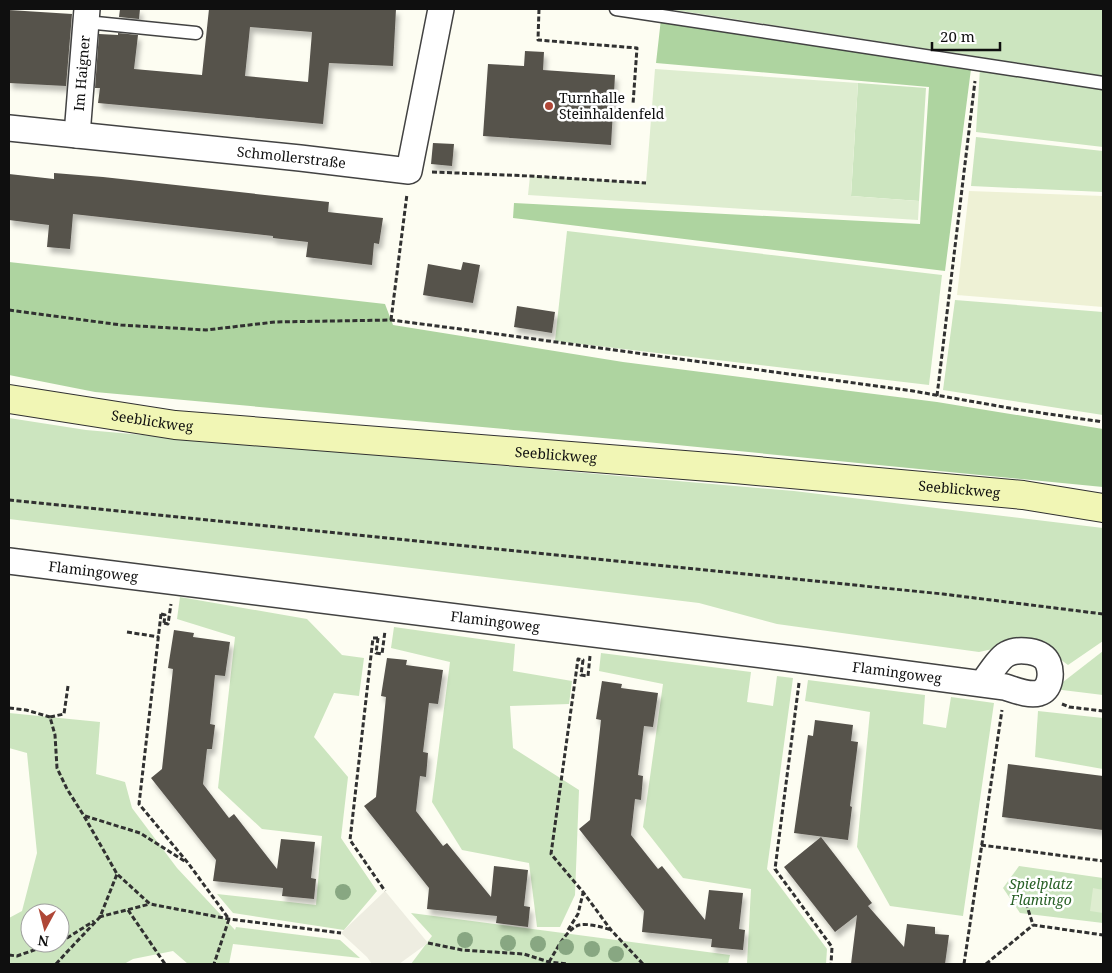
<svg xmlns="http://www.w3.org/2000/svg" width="1112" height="973" font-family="'Noto Serif',serif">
  <defs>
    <filter id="shadow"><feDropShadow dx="3" dy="5.5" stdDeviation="2.5" flood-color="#0004"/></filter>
  </defs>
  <rect width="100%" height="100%" fill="#fdfdf2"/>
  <!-- farmland -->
  <path fill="#eef1d5" d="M969,191L1103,196V307L957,295Z"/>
  <!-- green -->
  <g fill="#cce5bf" fill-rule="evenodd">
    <path d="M668,9H1103V76Z"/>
    <path d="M980,68L1103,86V147L976,132Z"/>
    <path d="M858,83L926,88L919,201L851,196Z"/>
    <path d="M976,137L1103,151V192L971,186Z"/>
    <path d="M567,231L942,275L929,385L555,341Z"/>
    <path d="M955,300L1103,312V415L943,390Z"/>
    <path d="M9,418L86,430L794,491L1103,528V641L1068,665L1034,640L979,652L777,624L699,603L9,519Z"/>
    <path d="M180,597L307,619L342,655L364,658L359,696L334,693L314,737L348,777L341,838L377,891L344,930L233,913L217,894L316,905L322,836L262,829L218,788L235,637L177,619Z"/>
    <path d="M394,627L515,644L513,671L572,681L569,704L510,706L513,748L579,790L575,895L560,927H537L529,863L462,850L432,802L450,662L391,648Z"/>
    <path d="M1103,651V695L1054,689Z"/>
    <path d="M601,653L751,672L747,702L773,706L777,676L793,678L767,869L827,949L826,964H747L751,889L683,878L643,827L663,684L599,671Z"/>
    <path d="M808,680L925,695L923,724L946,728L951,697L994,703L963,916L890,906L857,847L870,712L805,701Z"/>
    <path d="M1038,711L1103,718V769L1035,757Z"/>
    <path d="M9,713L100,722L96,774L125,782L132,808L177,868L235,930L236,927L340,940L360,958L233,944L229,964H188L173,951L133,959L124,964H9V918L22,911L37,853L27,753L9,748ZM30,913H60V943H30Z"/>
    <path d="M1019,866L1103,878V923L1020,913L1003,888Z"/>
    <path d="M411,913L730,955L728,964H411L432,936Z"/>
  </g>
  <!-- forest -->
  <g fill="#aed4a0">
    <path d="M661,19L971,69L945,271L513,218L514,203L920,224L929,87L656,63Z"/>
    <path d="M9,262L385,304L393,325L623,362L937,402L1103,429V487L636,441L95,392L9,375Z"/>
  </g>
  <!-- pitch -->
  <g fill="#deedd0">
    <path d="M655,69L858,83L851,196L919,201L918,220L528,195L530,176L646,183Z"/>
    <path d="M1093,888L1103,890V913L1090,911Z"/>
  </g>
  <!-- plaza -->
  <path fill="#eeede1" d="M385,891L428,943L399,964H372L367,957L341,933Z"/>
  <!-- building -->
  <g fill="#56524c" fill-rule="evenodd" filter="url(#shadow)">
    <path d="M120,9H140L139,19L119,17Z"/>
    <path d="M209,9H396L393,66L329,63L323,124L98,103L100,88H95L99,34L118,35V33L138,35L134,69L202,75ZM250,27L312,32L308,82L245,76Z"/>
    <path d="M9,10L72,14L66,86L9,83Z"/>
    <path d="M525,51L544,52L543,70L615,75L611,145L483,136L488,64L524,66Z"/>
    <path d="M433,143L454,144L452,166L431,164Z"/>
    <path d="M54,173L103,177L329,202L328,212L383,218L379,244L374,243L372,265L306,257L308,242L273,238V236L73,214L70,249L47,247L49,225L9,220V174L54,179Z"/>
    <path d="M463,262L480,265L473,303L423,295L428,264L461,270Z"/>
    <path d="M517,306L555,312L552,333L514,327Z"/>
    <path d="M174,630L194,633L193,637L230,642L225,676L215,675L210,724L215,725L212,749H207L203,784L229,818L234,814L277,869L281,839L315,842L311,878L316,879L314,899L282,896L283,888L213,881L216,860L151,778L162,769L173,669L168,668Z"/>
    <path d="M387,658L407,660L406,665L443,670L438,704L429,703L423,752L428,753L426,777L420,776L416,811L443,846L447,843L491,897L494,866L528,870L524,906L530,907L528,927L496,923L497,916L427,909L429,888L364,806L376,797L386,697L381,696Z"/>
    <path d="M602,681L622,684L621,688L658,693L653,727L644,726L638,775L643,776L641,800L635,799L631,835L658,869L662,866L705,920L709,890L743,893L739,929L745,930L743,950L711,947L712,939L642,932L644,911L579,829L590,820L601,720L596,719Z"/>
    <path d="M815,720L853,725L851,741L858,742L850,806L852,807L848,840L794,833L808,735L813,736Z"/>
    <path d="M1008,764L1103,776V830L1002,817Z"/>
    <path d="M821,837L872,903L868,906L904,947L907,924L935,927V934L949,935L945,964H851L857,915L835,932L784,867Z"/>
  </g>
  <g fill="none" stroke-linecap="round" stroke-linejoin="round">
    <!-- service casing -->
    <g stroke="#424242" stroke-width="15">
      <g id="service">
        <path d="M616,9L1103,83"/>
        <path d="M86,22L196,33"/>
      </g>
    </g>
    <!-- minor casing -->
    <g stroke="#424242" stroke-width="28">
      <g id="minor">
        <path id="s1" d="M9,128L300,158L409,171L441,9"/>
        <path id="s2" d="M77,135L87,9"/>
        <path id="s3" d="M9,561L802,660L1005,687C1015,690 1029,696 1039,693C1051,689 1052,673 1048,663C1042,650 1018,648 1007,654C999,658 988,676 982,684"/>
      </g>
    </g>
    <!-- secondary casing -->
    <g stroke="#313131" stroke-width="30">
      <g id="secondary">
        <path id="s4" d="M9,399L175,425L735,469L1023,495L1103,508"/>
      </g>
    </g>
    <!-- path -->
    <g stroke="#313131" stroke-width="3" stroke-dasharray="5 2.5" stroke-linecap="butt">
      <path d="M539,9L538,40L637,48L633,104"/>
      <path d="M432,172L530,176L646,183"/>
      <path d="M9,310L121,325L206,330L275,322L391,320L483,332L913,391L1015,409L1103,422"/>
      <path d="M391,320L407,194"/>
      <path d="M937,396L975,81"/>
      <path d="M9,500L943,594L1103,614"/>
      <path d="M161,614L139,804L188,863L229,919L214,964"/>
      <path d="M161,614L165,615L164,623"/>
      <path d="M164,623L168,624L171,604"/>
      <path d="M127,632L159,637"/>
      <path d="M378,638H373L350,840L385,891"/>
      <path d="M378,638L376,653L382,654L385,631"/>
      <path d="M590,656L588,676L581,675L583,660L578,659L551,854L583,892L611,930L643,964"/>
      <path d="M799,683L775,869L832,947L831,964"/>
      <path d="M68,686L64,714L50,717L55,735L57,768L67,789L84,816L117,874L150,904L229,919L341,933"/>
      <path d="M1062,704L1069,707L1103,711"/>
      <path d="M9,708L26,710L50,717"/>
      <path d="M85,816L140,833L186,862"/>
      <path d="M981,845L1103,861"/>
      <path d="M1026,903L1033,925L1103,935"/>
      <path d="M128,910L165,964"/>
      <path d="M99,917L150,904"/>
      <path d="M568,930L578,914L583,893"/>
      <path d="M60,941L67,938L94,921"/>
      <path d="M428,943L462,950L524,954L549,962L568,964"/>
      <path d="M9,955L17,956L54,943"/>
      <path d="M549,962C556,951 566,929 579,925C587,923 603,927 611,930"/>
      <path d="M56,964L66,953L100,917L117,874"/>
      <path d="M964,964L1002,710"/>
      <path d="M986,964L1033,925"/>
    </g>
    <!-- service -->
    <use href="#service" stroke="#fff" stroke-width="12"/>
    <!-- minor -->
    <use href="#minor" stroke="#fff" stroke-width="25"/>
    <!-- secondary -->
    <use href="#secondary" stroke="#f1f6b5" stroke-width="28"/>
  </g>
  <!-- trees -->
  <g fill="#88a782">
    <circle cx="343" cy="892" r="8"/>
    <circle cx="465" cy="940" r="8"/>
    <circle cx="508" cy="943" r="8"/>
    <circle cx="538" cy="944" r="8"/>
    <circle cx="566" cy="947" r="8"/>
    <circle cx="592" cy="949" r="8"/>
    <circle cx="616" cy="954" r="8"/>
  </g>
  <!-- markers -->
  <circle fill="#af4737" stroke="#fff" stroke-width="2" cx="549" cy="106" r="5"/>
  <g text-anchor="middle" stroke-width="5" stroke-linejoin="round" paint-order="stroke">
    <!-- street labels -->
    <g font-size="14" fill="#0f0f0f" stroke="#fff">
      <text dy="5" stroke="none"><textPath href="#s2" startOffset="62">Im Haigner</textPath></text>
      <text dy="5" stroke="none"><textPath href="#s1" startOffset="284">Schmollerstraße</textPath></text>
      <text dy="5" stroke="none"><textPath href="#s4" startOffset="145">Seeblickweg</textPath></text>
      <text dy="5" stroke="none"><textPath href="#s4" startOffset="550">Seeblickweg</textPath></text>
      <text dy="5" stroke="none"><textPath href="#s4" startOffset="955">Seeblickweg</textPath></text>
      <text dy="5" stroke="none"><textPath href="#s3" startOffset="85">Flamingoweg</textPath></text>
      <text dy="5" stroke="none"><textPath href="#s3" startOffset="490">Flamingoweg</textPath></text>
      <text dy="5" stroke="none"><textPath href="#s3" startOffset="895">Flamingoweg</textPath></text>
    </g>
    <!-- poi labels -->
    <g font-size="14" fill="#0f0f0f" stroke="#fff" text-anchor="start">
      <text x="559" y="103">Turnhalle<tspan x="559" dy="16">Steinhaldenfeld</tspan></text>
    </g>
    <!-- park labels -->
    <g font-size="14" font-style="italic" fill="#286026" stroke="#fff">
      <text x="1041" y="889">Spielplatz<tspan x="1041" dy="16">Flamingo</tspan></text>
    </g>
  </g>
  <!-- border -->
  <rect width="1112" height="973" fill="none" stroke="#0f0f0f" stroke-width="20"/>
  <!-- north arrow -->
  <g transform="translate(45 928) rotate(187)"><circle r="24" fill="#ffffff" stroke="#9f9f9f"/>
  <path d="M0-4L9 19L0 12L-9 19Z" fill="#af4737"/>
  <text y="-8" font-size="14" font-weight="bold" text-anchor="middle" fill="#0f0f0f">N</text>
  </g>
  <!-- scale -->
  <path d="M932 42v8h68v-8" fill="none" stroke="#0f0f0f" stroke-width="2.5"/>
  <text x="940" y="42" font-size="15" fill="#0f0f0f" stroke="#ffffff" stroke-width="4" paint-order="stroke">20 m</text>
</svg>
